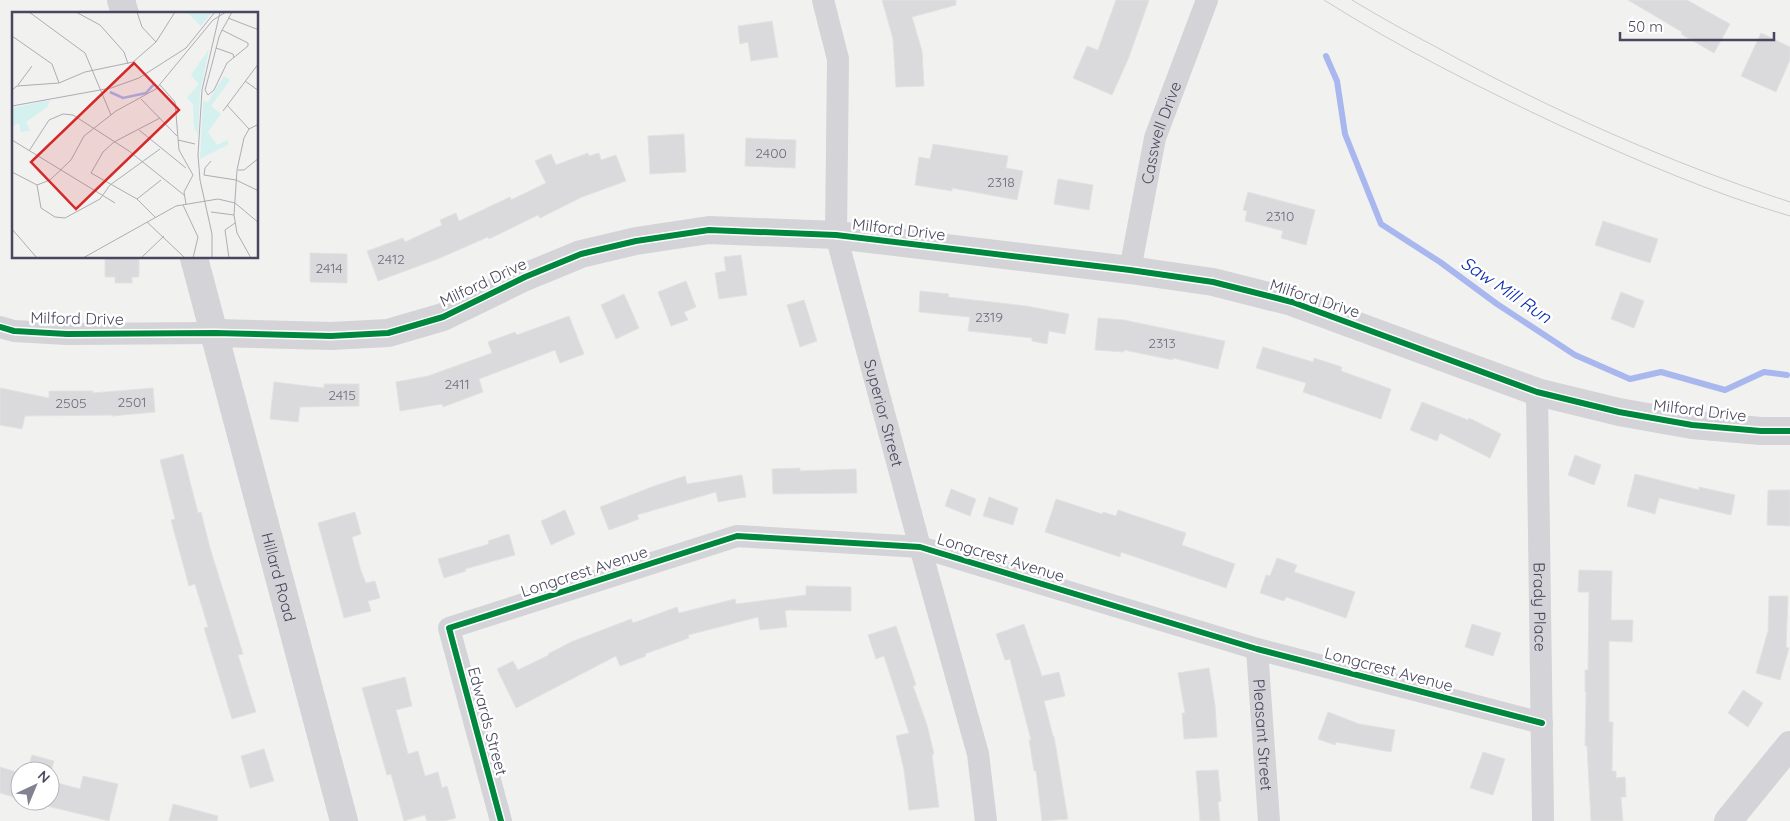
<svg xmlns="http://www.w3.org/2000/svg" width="1790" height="821" font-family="Quicksand,sans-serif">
  <rect width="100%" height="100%" fill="#f1f1f0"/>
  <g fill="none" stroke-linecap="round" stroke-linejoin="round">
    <!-- stream -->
    <path stroke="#a9b7ef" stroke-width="6" d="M1326,56L1337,81L1345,134L1381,224L1440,262L1497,304L1575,355L1630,379L1661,372L1725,390L1764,372L1787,375"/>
  </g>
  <!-- building -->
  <g fill="#dad9dc" stroke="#e2e2e3">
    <path d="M882,0H956V5L912,17L922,51L924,86L896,87L893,39Z"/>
    <path d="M1116,0H1149L1129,57L1112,95L1073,78L1087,46L1098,50Z"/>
    <path d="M1628,0H1687L1730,24L1714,53L1681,34L1682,32Z"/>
    <path d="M772,21L778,57L751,61L748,42L740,44L738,26Z"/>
    <path d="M1761,33L1790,47V60L1776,92L1741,76Z"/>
    <path d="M684,134L686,172L650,174L648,136Z"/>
    <path d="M746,138L796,140L795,168L745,166Z"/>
    <path d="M933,144L1008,156L1006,168L1023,171L1017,200L952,188V191L915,185L919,157L930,159Z"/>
    <path d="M588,153L589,156L599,153L601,160L616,155L626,181L582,197L540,218L538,215L489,239L488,237L440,258L378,281L367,251L403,238L405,242L442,225L440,220L456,213L459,221L510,197L511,200L546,183L535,161L551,154L556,165Z"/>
    <path d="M1058,179L1093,185L1089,210L1054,204Z"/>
    <path d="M1248,192L1315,210L1306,245L1281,238L1283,231L1245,221L1247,211L1243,210Z"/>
    <path d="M1603,221L1658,239L1650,263L1595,245Z"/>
    <path d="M310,253L347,254V283L310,282Z"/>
    <path d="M741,255L747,295L719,299L715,273L726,271L724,257Z"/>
    <path d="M105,258H139V277H132V283H115V277H105Z"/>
    <path d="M686,281L696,307L684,312L688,320L671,326L658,292Z"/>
    <path d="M920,291L949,294L948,297L1026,306L1069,314L1065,334L1049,331L1047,344L1032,341V338L968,331L970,317L919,312Z"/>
    <path d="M1621,292L1644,301L1634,328L1611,319Z"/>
    <path d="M624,294L639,328L616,339L601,305Z"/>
    <path d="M804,300L817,341L800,347L787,305Z"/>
    <path d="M569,316L584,354L560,363L555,350L479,379L483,392L443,407L442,404L400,411L396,382L428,376L492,353L488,342L515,332L517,335Z"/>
    <path d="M1098,318L1124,320L1225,341L1218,369L1173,358V360L1124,350V352L1095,350Z"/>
    <path d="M1263,347L1313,362L1314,358L1342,367L1341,371L1391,389L1381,419L1303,392L1306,383L1256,368Z"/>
    <path d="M274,382L324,388V384H359V406L300,407L298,422L270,419Z"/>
    <path d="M0,388L49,398V391H93V393L153,388L155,412L112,416V415L25,416L22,429L0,425Z"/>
    <path d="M1422,402L1468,420L1469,418L1501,434L1490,458L1440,433L1437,441L1410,430Z"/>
    <path d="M183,454L198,513L201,512L210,548L243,654L238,655L256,712L232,719L204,628L208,627L195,584L189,586L171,520L175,519L160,460Z"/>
    <path d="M1575,455L1601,465L1594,485L1568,475Z"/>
    <path d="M800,468V471L856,469L857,493L773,494L772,469Z"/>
    <path d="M1635,474L1699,490V487L1735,495L1731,515L1659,498L1655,514L1627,506Z"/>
    <path d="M742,475L746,497L718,502L716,492L637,515L639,519L609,530L600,507L657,485L685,476L687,484Z"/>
    <path d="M951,489L976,499L970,516L945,506Z"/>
    <path d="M1768,490H1790V526L1767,525Z"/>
    <path d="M989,497L1018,508L1013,525L983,516Z"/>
    <path d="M1056,499L1102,514L1103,512L1116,516L1118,510L1186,533L1182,545L1235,564L1226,588L1121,552L1120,557L1045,532Z"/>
    <path d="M565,510L575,534L551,545L541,521Z"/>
    <path d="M355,512L361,534L352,537L361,571L366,583L375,581L380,598L368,601L371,611L344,618L318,523Z"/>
    <path d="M509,534L515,555L465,569L466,571L444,578L438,559L489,544L488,541Z"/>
    <path d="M1277,558L1297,565L1294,572L1355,592L1346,618L1286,597L1284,601L1260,593L1266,575L1270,576Z"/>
    <path d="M1579,570L1612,571L1611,620H1633L1632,642L1609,641V722H1613L1612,771H1616V778L1625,777L1626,797H1621L1623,821H1591L1587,746H1585L1586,692H1585V670H1588L1589,592H1578Z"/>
    <path d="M806,586L851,587V611L788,610L785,611L787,627L760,630L758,617L688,635L689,638L645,654L646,656L620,666L616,656L516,708L497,669L513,661L518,670L549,655L548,654L571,642L631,619L633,623L677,607L679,613L735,599L736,604L806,595Z"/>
    <path d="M1769,596H1788L1786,647L1789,648L1780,680L1756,673L1768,631Z"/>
    <path d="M1024,624L1042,676L1059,672L1065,696L1044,701L1053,736H1054L1068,819L1042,821L1036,771H1034L1029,740H1031L1010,659L1005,660L996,634Z"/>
    <path d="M1472,624L1501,633L1493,656L1465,647Z"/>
    <path d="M896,626L916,685L913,686L927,725L934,754L932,755L939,807L909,810L904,770L896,736L909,733L884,656L876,659L868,635Z"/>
    <path d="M1209,668L1215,705L1217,737L1184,739L1182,713H1185L1178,673Z"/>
    <path d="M405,677L412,706L396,710L408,754L418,751L425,776L438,772L442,788L447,786L456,818L444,821H427L425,815L404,821L391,774L387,775L362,688Z"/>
    <path d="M1743,690L1763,703L1748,727L1728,713Z"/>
    <path d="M1328,712L1359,724L1395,730L1391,752L1336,742L1335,745L1318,739Z"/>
    <path d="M264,749L274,781L250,788L241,756Z"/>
    <path d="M1483,752L1505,759L1493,795L1470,788Z"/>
    <path d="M32,755L54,761L50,774V771H27Z"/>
    <path d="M0,767L20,773V799L0,793Z"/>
    <path d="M1218,770L1221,801L1218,802L1220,821H1200L1196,771Z"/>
    <path d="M83,776L118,784L109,821L26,801H50V781L80,789Z"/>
    <path d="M173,804L218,816L217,821H169Z"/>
  </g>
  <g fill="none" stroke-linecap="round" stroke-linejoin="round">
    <!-- minor -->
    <g stroke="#d3d3d8" stroke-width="22">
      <path id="s1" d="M823,0L838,59L836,235L920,547L978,754L986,821"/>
      <path id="s2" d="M1130,270L1155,138L1207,0"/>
      <path d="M0,327L14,331L67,334L215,333"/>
      <path id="s3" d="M1537,392L1543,821"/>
      <path id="s4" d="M1257,649L1269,821"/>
      <path d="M501,821L449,628L737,536L920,547L1257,649L1542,723"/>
    </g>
    <!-- tertiary -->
    <g stroke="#d3d3d8" stroke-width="28">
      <path d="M121,0L125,14"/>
      <path id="s5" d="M194,258L344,821"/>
      <path d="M215,333L331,336L388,333L443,317L525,277L581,254L636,241L709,230L836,235L1130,270L1213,282L1292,302L1537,392L1619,412L1692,425L1761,431H1790"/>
      <path d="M1728,821L1790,745"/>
    </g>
    <!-- tram -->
    <g stroke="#cbcbce" stroke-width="1">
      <path d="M1324,0C1400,48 1480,88 1561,126C1636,160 1711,193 1790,216"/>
      <path d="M1352,0C1380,17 1409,33 1438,48C1551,110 1668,162 1790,202"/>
    </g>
    <!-- cycleway casing -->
    <g stroke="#fff" stroke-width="9">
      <g id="cycleway">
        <path d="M0,327L14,331L67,334L215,333L331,336L388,333L443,317L525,277L581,254L636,241L709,230L836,235L1130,270L1213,282L1292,302L1537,392L1619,412L1692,425L1761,431H1790"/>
        <path d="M501,821L449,628L737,536L920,547L1257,649L1542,723"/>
      </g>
    </g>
    <!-- cycleway -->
    <use href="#cycleway" stroke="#00873e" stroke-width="6"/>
  </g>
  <g text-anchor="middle" stroke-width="5" stroke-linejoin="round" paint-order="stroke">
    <!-- number labels -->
    <g font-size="14" fill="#6e6d7e">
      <text x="771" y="158">2400</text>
      <text x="1001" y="187">2318</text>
      <text x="1280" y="221">2310</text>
      <text x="391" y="264">2412</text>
      <text x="329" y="273">2414</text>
      <text x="989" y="322">2319</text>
      <text x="1162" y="348">2313</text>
      <text x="457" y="389">2411</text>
      <text x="342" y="400">2415</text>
      <text x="132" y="407">2501</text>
      <text x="71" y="408">2505</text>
    </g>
    <!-- street labels -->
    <g font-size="16" fill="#48475d" stroke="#fff">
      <text dy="6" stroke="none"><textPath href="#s2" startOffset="141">Casswell Drive</textPath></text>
      <text transform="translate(899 229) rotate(7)" y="6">Milford Drive</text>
      <text transform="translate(483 282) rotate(-25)" y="6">Milford Drive</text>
      <text transform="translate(1315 298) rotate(18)" y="6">Milford Drive</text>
      <text transform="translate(77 318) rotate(1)" y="6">Milford Drive</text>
      <text transform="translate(1700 410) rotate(7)" y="6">Milford Drive</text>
      <text dy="6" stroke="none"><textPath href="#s1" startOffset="421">Superior Street</textPath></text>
      <text transform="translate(1001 557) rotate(17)" y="6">Longcrest Avenue</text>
      <text transform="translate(584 571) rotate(-18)" y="6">Longcrest Avenue</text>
      <text dy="6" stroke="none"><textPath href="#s5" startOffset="330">Hillard Road</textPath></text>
      <text dy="6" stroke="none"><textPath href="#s3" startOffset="215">Brady Place</textPath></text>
      <text transform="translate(1389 669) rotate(15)" y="6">Longcrest Avenue</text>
      <text transform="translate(488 721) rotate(75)" y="6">Edwards Street</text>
      <text dy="6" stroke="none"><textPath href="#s4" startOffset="86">Pleasant Street</textPath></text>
    </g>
    <!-- water labels -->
    <g font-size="18" font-style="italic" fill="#0a2cad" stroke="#fff">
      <text transform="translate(1506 290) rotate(34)" y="6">Saw Mill Run</text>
    </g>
  </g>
  <!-- overview -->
  <g transform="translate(12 12)">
    <rect width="246" height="246" fill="#f1f1f0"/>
    <path d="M175,0H200L189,14ZM197,37L188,81L186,123L182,115L181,92L175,86L187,72L179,63ZM212,64L218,68L199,94L209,102L196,120L205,133L215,128L217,132L188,147L191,89L196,90ZM38,88L35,95L14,110L18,119L9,120L7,111L0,114V96Z" fill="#d4f0ef"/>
    <path fill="none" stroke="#a9b7ef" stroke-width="2.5" d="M98,80L111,86L134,81L142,72"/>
    <path fill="none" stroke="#adadb5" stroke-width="1" d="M17,0L73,41L99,103M64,0L88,13L112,40L116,52M125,0L130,15L144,30M216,6L247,18M210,18L236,31V34L215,51L202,78L196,83L193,78L200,52L207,25L210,18L213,13L220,0M0,24L40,52L47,71M204,36L221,42L222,46M233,69L247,79M6,73L20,54M148,73L163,90L167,138L181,163L172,180L174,192M0,78L5,74L47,71L73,60L121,50L144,30L163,0M129,87L165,124M215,93L237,117M0,94L99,76L127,66L174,36L203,0M211,99L247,51M127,118L174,156M0,128L103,191M166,128L183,132M17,139L37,108L51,102L61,103L117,139L172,183M199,149L193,156L192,163L224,168L247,179M226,158H232L247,146M0,160L25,173L38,168L59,148L72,124L104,99L144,77L201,8L214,0M25,173L29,196L43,205L53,206L88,187L98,173L148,137M125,187L149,168M223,191L247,211M171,193L186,225L181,246M199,200L222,203M143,205L125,187L79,161L91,140L102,130L148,106M135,210L173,246M0,217L25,246M71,246L164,194L206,187L223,191M129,246L152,224M200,246V222L188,168L186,143L190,78L208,0M217,246L213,218L223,211M239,246L225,221L222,203L225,158L232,126L237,117L247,112"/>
    <path fill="#d62828" fill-opacity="0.15" stroke="#d62828" stroke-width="2.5" d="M122,51L167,98L64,197L19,150Z"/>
    <rect width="246" height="246" fill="none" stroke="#48475d" stroke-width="2.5"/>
  </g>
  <!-- north arrow -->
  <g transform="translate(35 786) rotate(44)"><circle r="24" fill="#ffffff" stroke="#b6b5be"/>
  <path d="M0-4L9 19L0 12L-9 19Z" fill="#838290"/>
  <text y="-8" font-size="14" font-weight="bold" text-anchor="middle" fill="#48475d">N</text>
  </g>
  <!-- scale -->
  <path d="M1620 32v8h154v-8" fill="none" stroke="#48475d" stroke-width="2.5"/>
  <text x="1628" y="32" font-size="15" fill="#48475d" stroke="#ffffff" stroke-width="4" paint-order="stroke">50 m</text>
</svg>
